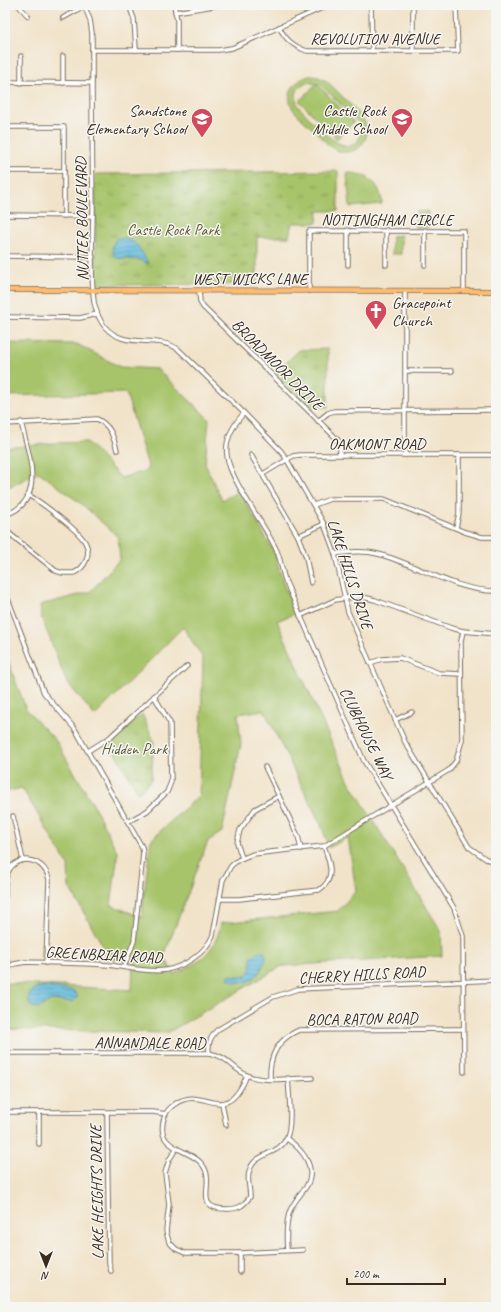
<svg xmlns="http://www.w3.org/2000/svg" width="501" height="1312" font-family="Caveat,sans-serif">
  <defs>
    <pattern id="park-tufts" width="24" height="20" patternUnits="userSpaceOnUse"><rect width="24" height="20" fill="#a7c46b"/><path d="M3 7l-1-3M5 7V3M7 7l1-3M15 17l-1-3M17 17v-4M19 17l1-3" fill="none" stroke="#899f57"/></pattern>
    <pattern id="water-rules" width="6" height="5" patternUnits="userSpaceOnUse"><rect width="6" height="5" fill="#5db7db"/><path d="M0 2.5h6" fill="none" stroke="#4e95b1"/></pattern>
  </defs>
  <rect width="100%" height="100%" fill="#f6f6f2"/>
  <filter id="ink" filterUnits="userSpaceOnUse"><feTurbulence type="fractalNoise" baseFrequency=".025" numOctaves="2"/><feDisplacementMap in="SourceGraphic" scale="8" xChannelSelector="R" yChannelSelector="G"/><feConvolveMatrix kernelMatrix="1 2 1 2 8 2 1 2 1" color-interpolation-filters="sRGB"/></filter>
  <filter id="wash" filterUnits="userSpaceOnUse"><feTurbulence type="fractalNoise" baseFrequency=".012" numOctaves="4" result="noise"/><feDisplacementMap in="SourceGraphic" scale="16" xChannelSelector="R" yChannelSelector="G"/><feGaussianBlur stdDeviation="0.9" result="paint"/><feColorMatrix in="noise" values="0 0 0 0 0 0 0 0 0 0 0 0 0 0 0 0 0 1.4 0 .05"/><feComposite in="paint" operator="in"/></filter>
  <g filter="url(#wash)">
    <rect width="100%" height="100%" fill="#f1e3c9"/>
    <!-- grass -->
    <g fill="#a7c46b" stroke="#717744" fill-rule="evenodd">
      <path d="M309,76C315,76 321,77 326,81C333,86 360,114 364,121C372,135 362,151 347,152C333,154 322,137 313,129C306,123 298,116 293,109C284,95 294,80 309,76ZM308,82L321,85L358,122C361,127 362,133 359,139C345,163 309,117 298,106C293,95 297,85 308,82Z"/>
      <path d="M317,84L354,122L337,139L299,101Z"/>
      <path d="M347,173C367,173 381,183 382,204L350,207Z"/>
      <path d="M401,235V254H392V236Z"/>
      <path d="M5,343L77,344L120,367L157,369L209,419L205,464L222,500L239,491L274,552L283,583L296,613L277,621L349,781L441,931L442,956L282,966L167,1033L5,1029V983L132,990L133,962L107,958L99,939L69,887L68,865L22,788L5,792V653L26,709L56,741L94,806L118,853L111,905L141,917L151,840L199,795L203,658L183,627L95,716L66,681L41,616L40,605L90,592L120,559L118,537L84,506L39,472L5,489V448L55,443L87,442L121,478L146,471L148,466L126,393L5,396ZM264,710L321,825L329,848L348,837L356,891L338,911L221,923C215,953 200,962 174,974L164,956L208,841L222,832L241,744L238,714Z"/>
    </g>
    <!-- park -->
    <g fill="url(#park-tufts)" stroke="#717744">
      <path d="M338,171V211H318L317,223H292L289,237H257V284L96,285L95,174Z"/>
      <path d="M428,211L429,227L416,228V212Z"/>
      <path d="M328,349V407H309L275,374L299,350Z"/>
      <path d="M142,714L154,741L151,780L138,792L109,743Z"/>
    </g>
    <!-- water -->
    <g fill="url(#water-rules)" stroke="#4c707c">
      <path d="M117,238C137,237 140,250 149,264L140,260L116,258C111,252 111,244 117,238Z"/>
      <path d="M258,952H264L266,956C262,975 249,989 228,979L229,975C249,977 251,977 251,957Z"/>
      <path d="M52,987L74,991L78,997L72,1002L51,1000L39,1008L30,1006L28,999L31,991L37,988Z"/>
    </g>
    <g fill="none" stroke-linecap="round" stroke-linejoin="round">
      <!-- stream -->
      <path stroke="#5db7db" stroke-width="1" d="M5,1177L7,1188L5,1190"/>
    </g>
  </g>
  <g filter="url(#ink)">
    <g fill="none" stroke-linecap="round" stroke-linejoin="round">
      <!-- minor casing -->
      <g stroke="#7b6b5a" stroke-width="5.5">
        <g id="minor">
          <path d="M18,5L28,16"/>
          <path d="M84,5L90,20L92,33C92,91 92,150 93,208C93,239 90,271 94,302C96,311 99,320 105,327C125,350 155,334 178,349L244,413L281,451L287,460L324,524L335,554L348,612L405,742L469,847L486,859L496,862"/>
          <path d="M129,5L134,19L136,50"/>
          <path d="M174,5L177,20V50"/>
          <path d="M371,5L372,51"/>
          <path d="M413,5V50"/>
          <path d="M175,12L220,5"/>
          <path d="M63,18L84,6"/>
          <path d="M279,27C286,40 293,46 307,51H458L456,5"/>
          <path d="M92,50H219L232,48L329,5"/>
          <path d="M21,56V83"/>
          <path d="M5,82L92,83"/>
          <path d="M63,83V56"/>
          <path d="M5,127H64V216"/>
          <path d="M5,171H64"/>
          <path d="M5,215L93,216"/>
          <path d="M348,230V265"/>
          <path d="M425,230V265"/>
          <path d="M5,256L93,257"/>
          <path d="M386,265V230"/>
          <path d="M199,291L200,302L203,307L338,440L340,444V454"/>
          <path d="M309,291V231H464V291"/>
          <path d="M405,291V455"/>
          <path d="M5,317L80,318L97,314"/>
          <path d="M406,371H452"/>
          <path d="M244,413C217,443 225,463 244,495C254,512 266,529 275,547C281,557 281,569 285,580L364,761L454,908L463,936L464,1072"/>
          <path d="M318,421L328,413L334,411L496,410"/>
          <path d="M5,424L97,419C111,426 113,436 117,450"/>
          <path d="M251,455L298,536L306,557L311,583"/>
          <path d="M263,474L293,456L300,455H496"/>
          <path d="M314,505L330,499H384L465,532L482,537H496"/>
          <path d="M5,515C48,501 28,453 21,422"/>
          <path d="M5,527L10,534L56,571L63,573H74C85,568 92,554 85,542C79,531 40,501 28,495"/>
          <path d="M456,528L459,513V455"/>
          <path d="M298,536L324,524"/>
          <path d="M335,554C349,552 363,550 378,554C417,564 454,591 496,591"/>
          <path d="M5,591L44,693L75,729L142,847L143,854L134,941L124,967"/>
          <path d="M300,616L335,600L359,596L375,600L451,628L463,631L496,634"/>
          <path d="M370,663L382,659L400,658L439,673L461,674"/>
          <path d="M395,720L412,712"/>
          <path d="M88,751L109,738L187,666"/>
          <path d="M265,767L298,836L301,849"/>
          <path d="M13,816L23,860"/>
          <path d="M129,821L147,811L167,792L171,782L170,723L154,696"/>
          <path d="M242,858L237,843L240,830L255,809L279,796"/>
          <path d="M5,896C5,888 4,879 8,872C18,852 46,859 49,880L46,963"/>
          <path d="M220,899H239L319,890C337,879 329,861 324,846"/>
          <path d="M5,957L10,966"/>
          <path d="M5,970L14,964L26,962C53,963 81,963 108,965C125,967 149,973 166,970C184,967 206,953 213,935L223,880L231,866L238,860L253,854L324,846L449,770L456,761L462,740L461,641L463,631"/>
          <path d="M5,1053H209C227,1056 231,1067 246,1075C264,1083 292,1078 312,1078"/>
          <path d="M209,1053C208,1043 210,1038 217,1030L273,997L298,989L496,980"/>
          <path d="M247,1075C225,1130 204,1083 175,1104C172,1106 167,1111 165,1115C153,1148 185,1148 199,1161C221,1180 188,1209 227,1209C239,1209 243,1206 250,1197C250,1188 247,1181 249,1172C254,1152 278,1156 286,1139C293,1126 289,1094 288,1078"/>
          <path d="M270,1078C269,1055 278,1039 299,1030L463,1029"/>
          <path d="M222,1103L226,1125"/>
          <path d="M5,1112H153L166,1114"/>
          <path d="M39,1112V1144"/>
          <path d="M107,1113L109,1263L111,1271"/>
          <path d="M287,1139C302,1149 318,1168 306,1187C300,1196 293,1202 289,1213C286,1225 286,1238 287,1250"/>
          <path d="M176,1149L169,1160L165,1173L169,1204L166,1231L169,1242L176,1249L185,1253H240L303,1250"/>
          <path d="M240,1253V1272"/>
        </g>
      </g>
      <!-- major casing -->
      <g stroke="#7b6b5a" stroke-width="6">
        <path id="major" d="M5,290L496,291"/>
      </g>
      <!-- minor -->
      <use href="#minor" stroke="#fff" stroke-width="3.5"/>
      <!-- major -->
      <use href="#major" stroke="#febc70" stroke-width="4.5"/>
    </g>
  </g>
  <!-- icons -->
  <defs>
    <g id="school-pin" transform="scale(1.15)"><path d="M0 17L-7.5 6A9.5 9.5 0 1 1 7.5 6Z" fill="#d1495b" stroke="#f6f6f2"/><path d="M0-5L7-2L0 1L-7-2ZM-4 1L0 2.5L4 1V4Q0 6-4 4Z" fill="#fff"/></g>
    <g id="church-pin" transform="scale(1.15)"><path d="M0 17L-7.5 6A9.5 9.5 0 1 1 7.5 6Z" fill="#d1495b" stroke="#f6f6f2"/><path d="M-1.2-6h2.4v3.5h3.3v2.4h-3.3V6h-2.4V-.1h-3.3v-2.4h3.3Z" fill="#fff"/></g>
  </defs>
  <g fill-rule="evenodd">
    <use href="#school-pin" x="202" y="119"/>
    <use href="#school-pin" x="402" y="119"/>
    <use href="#church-pin" x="376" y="311"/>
  </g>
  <g text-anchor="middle" stroke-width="3" stroke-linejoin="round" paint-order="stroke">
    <!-- street labels -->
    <g font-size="16" fill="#3b2a1e" stroke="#f6f6f2">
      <text x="375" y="44">REVOLUTION AVENUE</text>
      <text transform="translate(81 219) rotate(-91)" y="6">NUTTER BOULEVARD</text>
      <text x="387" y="225">NOTTINGHAM CIRCLE</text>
      <text x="250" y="284">WEST WICKS LANE</text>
      <text transform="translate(278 364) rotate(45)" y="6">BROADMOOR DRIVE</text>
      <text x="377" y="449">OAKMONT ROAD</text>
      <text transform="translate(351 574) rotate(72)" y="6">LAKE HILLS DRIVE</text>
      <text transform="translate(367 733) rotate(64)" y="6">CLUBHOUSE WAY</text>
      <text transform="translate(104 954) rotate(3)" y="6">GREENBRIAR ROAD</text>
      <text transform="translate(362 974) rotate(-3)" y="6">CHERRY HILLS ROAD</text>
      <text transform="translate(362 1018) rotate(-1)" y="6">BOCA RATON ROAD</text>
      <text x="150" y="1048">ANNANDALE ROAD</text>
      <text transform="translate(96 1192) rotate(-91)" y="6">LAKE HEIGHTS DRIVE</text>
    </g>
    <!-- poi labels -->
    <g font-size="16" fill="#3b2a1e" stroke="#f6f6f2" text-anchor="end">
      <text x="186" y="116">Sandstone<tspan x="186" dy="18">Elementary School</tspan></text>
      <text x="386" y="116">Castle Rock<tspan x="386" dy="18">Middle School</tspan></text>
      <text x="392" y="308" text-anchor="start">Gracepoint<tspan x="392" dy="18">Church</tspan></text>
    </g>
    <!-- park labels -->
    <g font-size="16" fill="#5b5835" stroke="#f6f6f2">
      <text x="173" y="235">Castle Rock Park</text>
      <text x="134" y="754">Hidden Park</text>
    </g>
  </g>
  <!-- margin -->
  <rect width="501" height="1312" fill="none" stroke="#f6f6f2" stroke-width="20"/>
  <!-- north arrow -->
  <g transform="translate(46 1266) rotate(180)" stroke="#f6f6f2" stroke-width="3" paint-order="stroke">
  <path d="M0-3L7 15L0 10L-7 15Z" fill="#3b2a1e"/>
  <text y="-6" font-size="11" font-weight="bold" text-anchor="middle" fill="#3b2a1e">N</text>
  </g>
  <!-- scale -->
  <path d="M347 1278v6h98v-6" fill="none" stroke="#3b2a1e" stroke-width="2"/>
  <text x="353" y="1278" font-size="12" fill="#3b2a1e" stroke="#f6f6f2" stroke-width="3" paint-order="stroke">200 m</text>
</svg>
